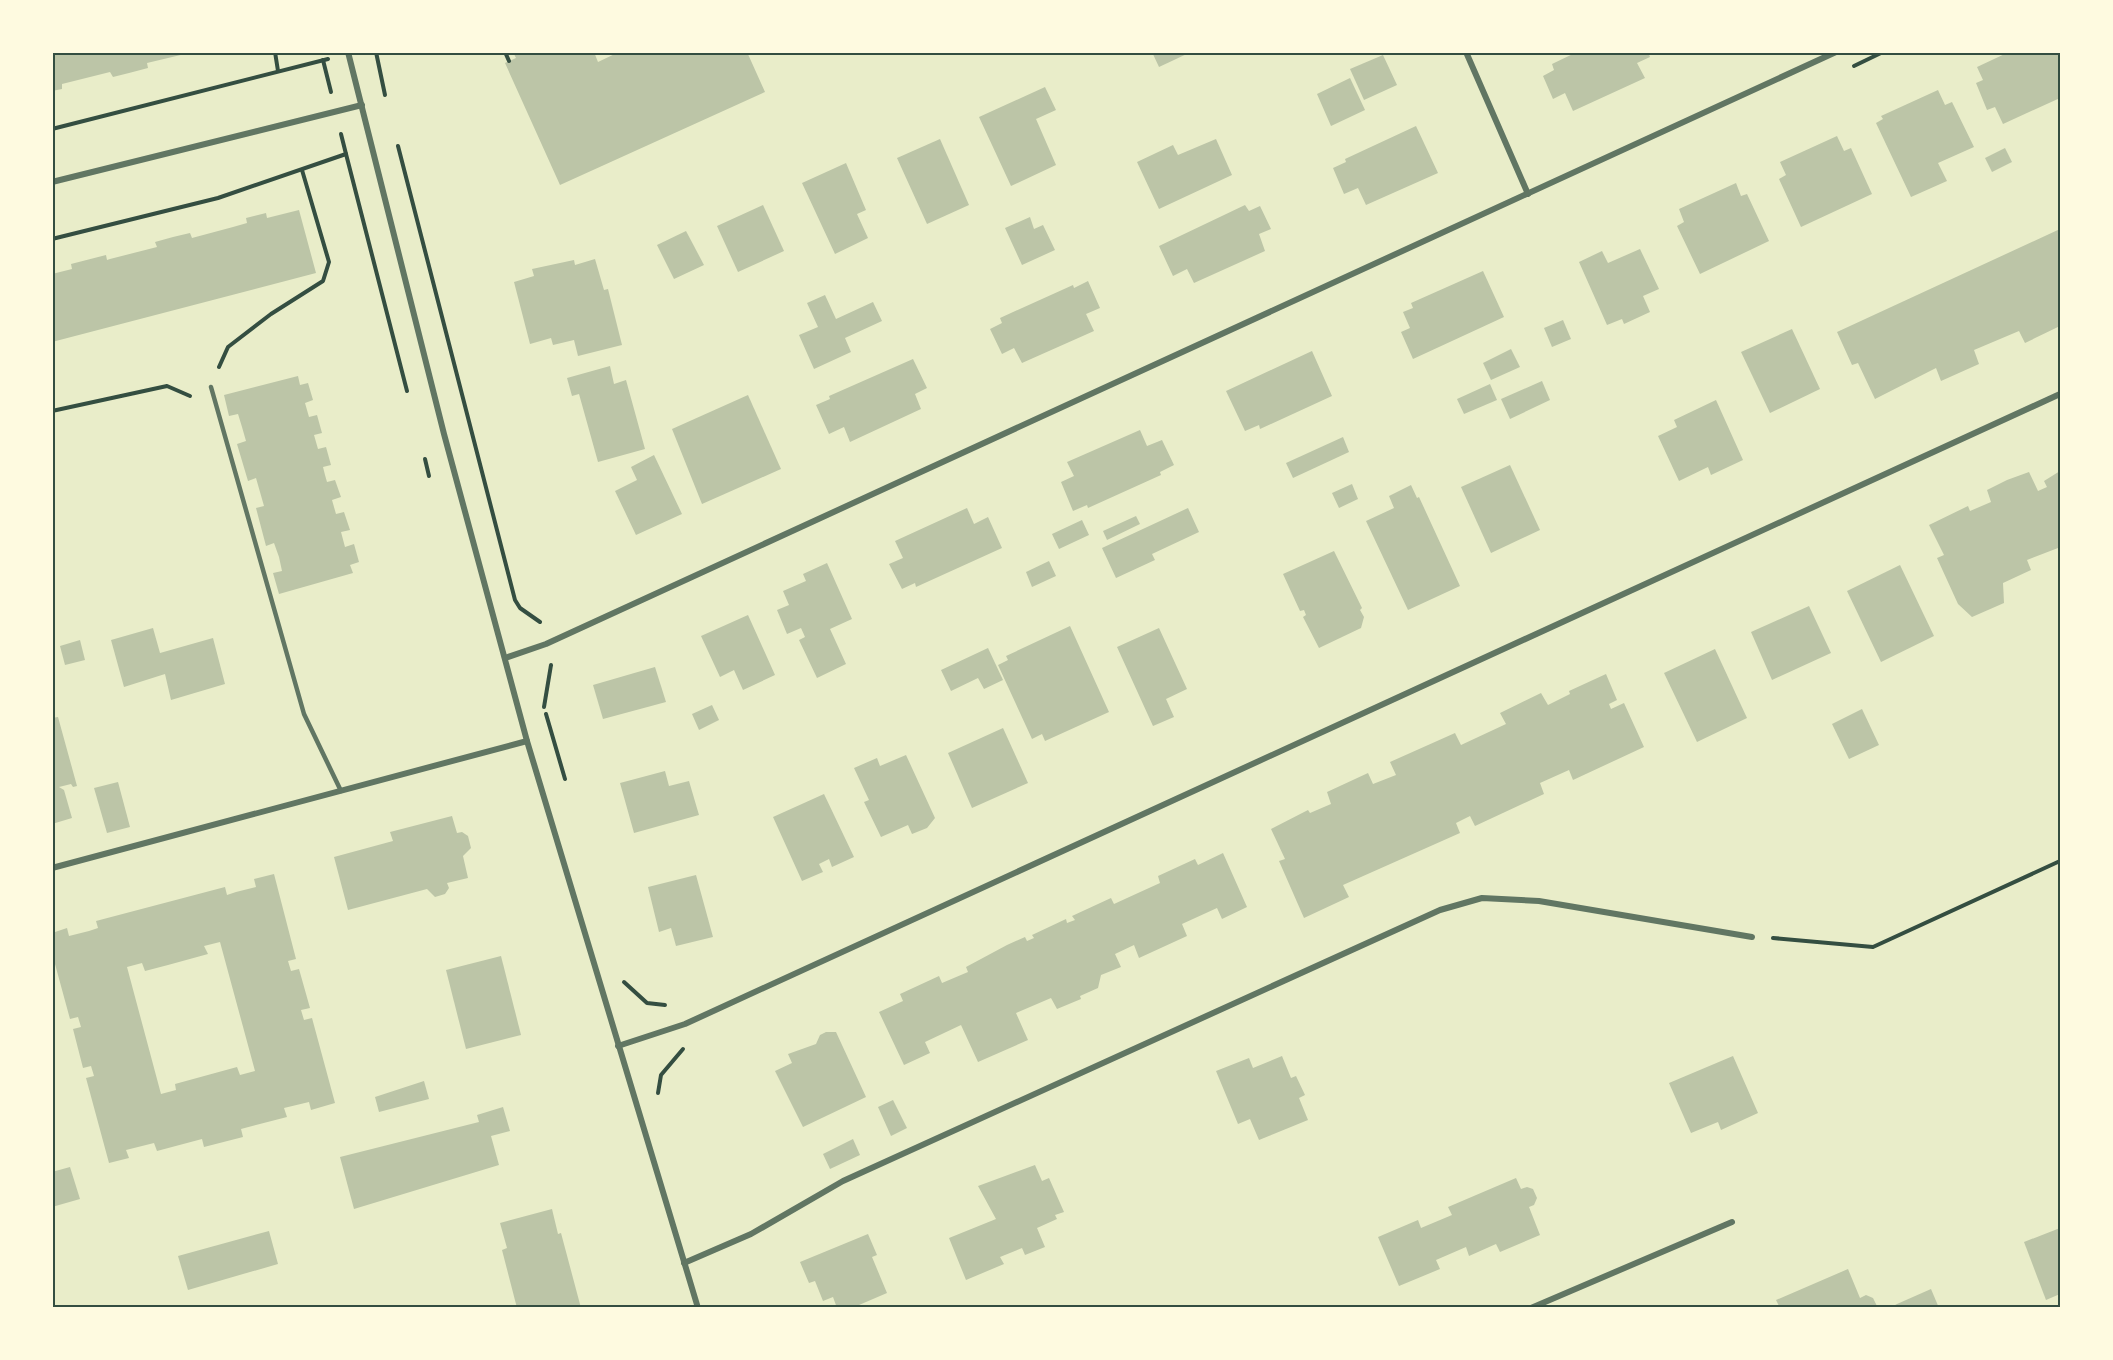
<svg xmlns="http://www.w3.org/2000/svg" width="2113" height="1360" font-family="Barlow,sans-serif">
  <rect width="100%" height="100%" fill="#e9edc9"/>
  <!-- building -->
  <g fill="#bcc5a7" fill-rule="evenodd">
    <path d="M52,52H188L189,53L147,63L148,68L129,73L113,77L110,72L62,84V89L52,91Z"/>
    <path d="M513,52H594L598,62L619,52H747L765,92L560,185L505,63L516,58Z"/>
    <path d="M1152,52H1191L1159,67Z"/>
    <path d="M1577,52H1648L1650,57L1637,63L1645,78L1573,111L1565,93L1553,99L1543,76L1554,70L1552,64Z"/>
    <path d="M2009,52H2059L2060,98L2003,124L1995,107L1987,110L1976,83L1983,80L1977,67Z"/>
    <path d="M1383,55L1397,85L1364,100L1350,69Z"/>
    <path d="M1350,78L1365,110L1331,126L1317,94Z"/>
    <path d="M1045,87L1056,110L1036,119L1056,165L1011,186L979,117Z"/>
    <path d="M1938,90L1945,105L1952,102L1974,147L1938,163L1947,181L1911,197L1876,123L1883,119L1881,116Z"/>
    <path d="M1416,126L1438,173L1366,205L1358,188L1344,194L1333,168L1346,162L1345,159Z"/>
    <path d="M1837,136L1844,151L1851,148L1872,194L1801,227L1779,179L1786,175L1780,162Z"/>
    <path d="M940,139L969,205L927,224L897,158Z"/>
    <path d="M1216,139L1232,175L1159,209L1137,162L1173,145L1178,155Z"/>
    <path d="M2005,148L2012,162L1992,172L1985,158Z"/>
    <path d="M846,163L866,210L857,214L868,238L835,254L802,183Z"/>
    <path d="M1736,183L1741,196L1747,194L1769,241L1700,274L1677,226L1684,222L1679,209Z"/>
    <path d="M763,205L784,251L738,272L717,226Z"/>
    <path d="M1245,205L1249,211L1260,206L1271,229L1259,234L1265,251L1194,283L1187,269L1173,276L1159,246Z"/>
    <path d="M299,210L316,273L52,342V274L72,269L71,264L106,255L107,260L110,259L157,247L155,242L173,237L190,233L192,238L233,227L247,223L246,218L266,213L267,218Z"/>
    <path d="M1030,217L1034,229L1043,225L1055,250L1022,265L1005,228Z"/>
    <path d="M2060,229V310L2058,312L2060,326L2025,343L2019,331L1974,350L1979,364L1941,381L1936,368L1875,399L1858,363L1852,365L1837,332Z"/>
    <path d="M686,231L704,265L674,279L657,245Z"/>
    <path d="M1640,249L1659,289L1643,296L1650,312L1624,324L1622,319L1607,325L1579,262L1602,251L1608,263Z"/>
    <path d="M595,259L604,290L608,289L622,345L578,356L574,340L553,345L551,338L530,344L514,282L534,276L532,269L574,260L575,265Z"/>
    <path d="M1483,271L1504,317L1413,359L1401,332L1410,328L1403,312L1413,308L1411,303Z"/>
    <path d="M1088,281L1100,308L1086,314L1094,331L1022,363L1014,348L1002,354L990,329L1002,323L1000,318L1073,285L1074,288Z"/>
    <path d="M825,295L836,319L873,302L882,321L845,338L851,352L814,369L799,335L818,327L807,303Z"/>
    <path d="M1563,320L1571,339L1552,347L1544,328Z"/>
    <path d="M1792,329L1820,389L1770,413L1741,352Z"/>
    <path d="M1511,349L1520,367L1491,380L1483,363Z"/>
    <path d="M1312,351L1332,396L1260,429L1259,425L1245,431L1226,391Z"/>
    <path d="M913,359L927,388L915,394L921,409L850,442L844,427L829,434L816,405L830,399L829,396Z"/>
    <path d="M610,366L614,384L626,380L645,449L598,462L579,394L572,396L567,378Z"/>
    <path d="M298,376L300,385L308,383L313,400L305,403L309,417L317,415L322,433L314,435L318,449L326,447L331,465L323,467L325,475L327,482L335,480L341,497L332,500L336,514L344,512L350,530L341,532L345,547L354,544L359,562L350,565L353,573L279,594L273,573L282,571L279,557L274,543L266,546L256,508L264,506L256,478L248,481L237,444L246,441L242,427L238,414L229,416L224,395Z"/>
    <path d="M1542,381L1550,400L1510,419L1501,399Z"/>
    <path d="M1490,384L1497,400L1464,414L1457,399Z"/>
    <path d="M748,395L781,469L702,504L672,429Z"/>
    <path d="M1716,400L1743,460L1711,475L1708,467L1679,481L1658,436L1677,427L1674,420Z"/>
    <path d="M1140,430L1147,446L1162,440L1174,465L1160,472L1161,475L1088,508L1087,505L1073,511L1061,482L1074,476L1067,462Z"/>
    <path d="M1343,437L1349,452L1293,478L1286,463Z"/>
    <path d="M654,455L682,514L636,535L615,491L637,480L631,467Z"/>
    <path d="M1510,465L1540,530L1491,553L1461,487Z"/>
    <path d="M2060,471V554L2058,548L2027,560L2031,570L2003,583L2004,603L1972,617L1958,604L1937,558L1944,555L1929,525L1968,506L1970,511L1991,502L1987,490L2007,480L2029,472L2038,491L2047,487L2044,481Z"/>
    <path d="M1352,484L1358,499L1339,508L1332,493Z"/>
    <path d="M1411,485L1417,498L1419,497L1460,586L1408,610L1366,521L1394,508L1389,496Z"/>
    <path d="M967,508L974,524L988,517L1002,548L916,587L915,583L902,589L889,564L903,558L895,541Z"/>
    <path d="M1188,508L1199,532L1152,554L1155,560L1116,578L1102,548Z"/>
    <path d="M1136,516L1140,524L1107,540L1103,531Z"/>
    <path d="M1082,520L1089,535L1059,549L1052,534Z"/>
    <path d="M1334,551L1362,608L1360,610L1364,617L1361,628L1319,648L1303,617L1306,615L1304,610L1300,611L1283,574Z"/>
    <path d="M1049,561L1056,576L1032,587L1026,572Z"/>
    <path d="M827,563L852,619L830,629L846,664L817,678L799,640L805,637L801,628L787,634L777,610L789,605L783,591L806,581L803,574Z"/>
    <path d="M1900,565L1934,636L1881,662L1847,591Z"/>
    <path d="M1809,606L1831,653L1772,680L1751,632Z"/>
    <path d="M748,615L775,675L743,690L734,670L720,677L701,636Z"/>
    <path d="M1070,626L1109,712L1045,741L1042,734L1032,739L998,665L1008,660L1006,656Z"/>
    <path d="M153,628L160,653L213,638L225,684L171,700L165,674L124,687L111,640Z"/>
    <path d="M1159,628L1187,689L1166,699L1174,717L1153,726L1117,647Z"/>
    <path d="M80,640L85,660L65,665L60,646Z"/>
    <path d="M988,648L1003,680L984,689L978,678L951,691L941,670Z"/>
    <path d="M1715,649L1747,718L1697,742L1664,673Z"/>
    <path d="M655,667L666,702L603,719L593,685Z"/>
    <path d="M1606,674L1617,700L1609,704L1611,709L1624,703L1644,747L1573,780L1569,770L1540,783L1544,794L1475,826L1470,816L1456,823L1460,833L1343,885L1349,897L1304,918L1279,861L1285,859L1271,829L1308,810L1310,813L1331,804L1327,792L1368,773L1373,784L1396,775L1390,762L1455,733L1461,745L1506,724L1500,713L1541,693L1548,705L1570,694L1569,691Z"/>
    <path d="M712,705L719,720L699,730L692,714Z"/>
    <path d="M1862,709L1879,745L1849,759L1832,724Z"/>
    <path d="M58,717L77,786L73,787L71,784L59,787L64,790L72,818L52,824V718Z"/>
    <path d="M1003,728L1028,783L972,808L948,753Z"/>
    <path d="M906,755L935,818L927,828L912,834L908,825L881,837L864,802L869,800L854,768L877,758L880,766Z"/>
    <path d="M665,771L669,786L689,781L699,815L634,833L620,783Z"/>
    <path d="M118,782L130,827L107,833L94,788Z"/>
    <path d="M824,794L854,857L832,867L829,859L819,864L823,872L802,881L773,817Z"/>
    <path d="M452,816L457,833L462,832L468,836L471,848L463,856L468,878L447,883L449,888L445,894L435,897L427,889L348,910L334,857L393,841L390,832Z"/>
    <path d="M1223,853L1247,907L1222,919L1217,908L1182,924L1187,936L1139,958L1134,945L1115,954L1121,967L1101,975L1098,988L1080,996L1081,999L1057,1009L1051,998L1016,1013L1028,1040L978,1062L961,1025L925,1042L930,1053L904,1065L879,1012L903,1001L900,994L939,976L942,983L968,972L966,967L1007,945L1025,937L1027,941L1034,938L1032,935L1066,919L1067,923L1075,920L1072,916L1111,898L1114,904L1138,893L1160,883L1158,876L1195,859L1198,865Z"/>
    <path d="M274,874L296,959L288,961L291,971L299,969L310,1008L301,1010L304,1020L312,1018L335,1103L311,1110L309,1102L284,1108L287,1117L241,1129L243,1137L204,1147L202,1139L157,1151L154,1143L126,1150L129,1158L109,1163L86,1078L94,1076L91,1066L83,1068L73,1029L81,1027L78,1017L70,1019L52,953V933L67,928L69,936L89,931L98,928L96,921L225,887L227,895L236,892L256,887L254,879ZM220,942L255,1071L240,1075L237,1067L175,1084L176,1090L161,1094L127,967L142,963L145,971L168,965L208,954L204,946Z"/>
    <path d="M696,875L713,937L676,946L671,928L659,932L648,887Z"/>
    <path d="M501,956L521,1035L466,1049L446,970Z"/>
    <path d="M826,1032H836L866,1097L803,1127L775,1071L792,1063L788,1054L816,1044L820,1035Z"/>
    <path d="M1282,1056L1291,1078L1296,1076L1305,1095L1299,1098L1308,1120L1259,1140L1250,1119L1238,1124L1216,1071L1249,1058L1253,1068Z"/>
    <path d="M1733,1056L1758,1113L1721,1130L1718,1122L1691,1133L1669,1083Z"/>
    <path d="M424,1081L429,1099L379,1112L375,1097Z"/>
    <path d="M893,1100L907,1128L891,1136L878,1107Z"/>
    <path d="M503,1107L510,1131L491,1136L499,1165L354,1209L340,1157L479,1122L477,1115Z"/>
    <path d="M853,1139L860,1155L830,1169L823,1154Z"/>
    <path d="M1035,1165L1042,1181L1049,1178L1064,1212L1055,1215L1057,1219L1037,1228L1045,1247L1025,1255L1022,1248L1000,1257L1004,1264L966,1280L949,1238L996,1219L978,1186Z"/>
    <path d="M70,1167L80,1199L52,1207V1172Z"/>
    <path d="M1516,1178L1521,1189L1527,1187L1533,1189L1537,1198L1534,1205L1529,1207L1540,1235L1500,1252L1496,1244L1469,1256L1466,1247L1436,1260L1440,1269L1399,1286L1378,1237L1418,1220L1421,1228L1452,1215L1448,1207Z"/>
    <path d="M552,1209L558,1234L561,1233L581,1308H517L502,1250L507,1248L500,1223Z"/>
    <path d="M2060,1228V1294L2046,1300L2024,1242Z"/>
    <path d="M269,1231L278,1264L188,1290L178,1256Z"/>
    <path d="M868,1234L877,1255L872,1257L887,1293L852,1308H837L833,1297L823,1301L815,1281L809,1283L800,1262Z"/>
    <path d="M1848,1269L1860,1298L1866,1295L1873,1298L1878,1308H1780L1776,1300Z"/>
    <path d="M1931,1289L1939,1308H1890L1897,1304Z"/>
  </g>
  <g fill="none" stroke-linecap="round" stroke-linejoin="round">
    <!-- path -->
    <g stroke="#344e41" stroke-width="4">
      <path d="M275,52L278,71"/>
      <path d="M376,52L385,95"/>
      <path d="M505,52L509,61"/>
      <path d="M323,60L331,92"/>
      <path d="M1854,66L1883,52"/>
      <path d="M52,129L328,59"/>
      <path d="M341,134L346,154"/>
      <path d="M398,146L515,600L520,608L540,622"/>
      <path d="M52,239L218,198L346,154L407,391"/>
      <path d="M219,367L228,347L271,314L323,281L329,262L302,170"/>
      <path d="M52,411L167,386L190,396"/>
      <path d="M425,459L429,476"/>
      <path d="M544,707L551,665"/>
      <path d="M546,714L565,779"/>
      <path d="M1773,938L1873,947L2060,861"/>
      <path d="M624,982L647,1003L665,1005"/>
      <path d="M658,1093L661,1075L683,1049"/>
    </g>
    <!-- service -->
    <path stroke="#617663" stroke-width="4.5" d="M211,387L304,714L341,791"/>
    <!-- minor -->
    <g stroke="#617663" stroke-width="6">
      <path d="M348,52L444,434L527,741L698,1308"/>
      <path d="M1466,52L1528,194"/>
      <path d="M52,182L362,105"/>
      <path d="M505,658L546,644L1836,52"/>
      <path d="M52,868L527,741"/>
      <path d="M618,1046L685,1024L2060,394"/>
      <path d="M684,1263L751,1234L843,1181L1440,910L1482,898L1539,901L1752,937"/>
      <path d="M1531,1308L1732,1222"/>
    </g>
  </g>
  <!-- border -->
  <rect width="2113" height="1360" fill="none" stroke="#fefae0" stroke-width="108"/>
  <rect x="54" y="54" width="2005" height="1252" fill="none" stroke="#344e41" stroke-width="2"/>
</svg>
